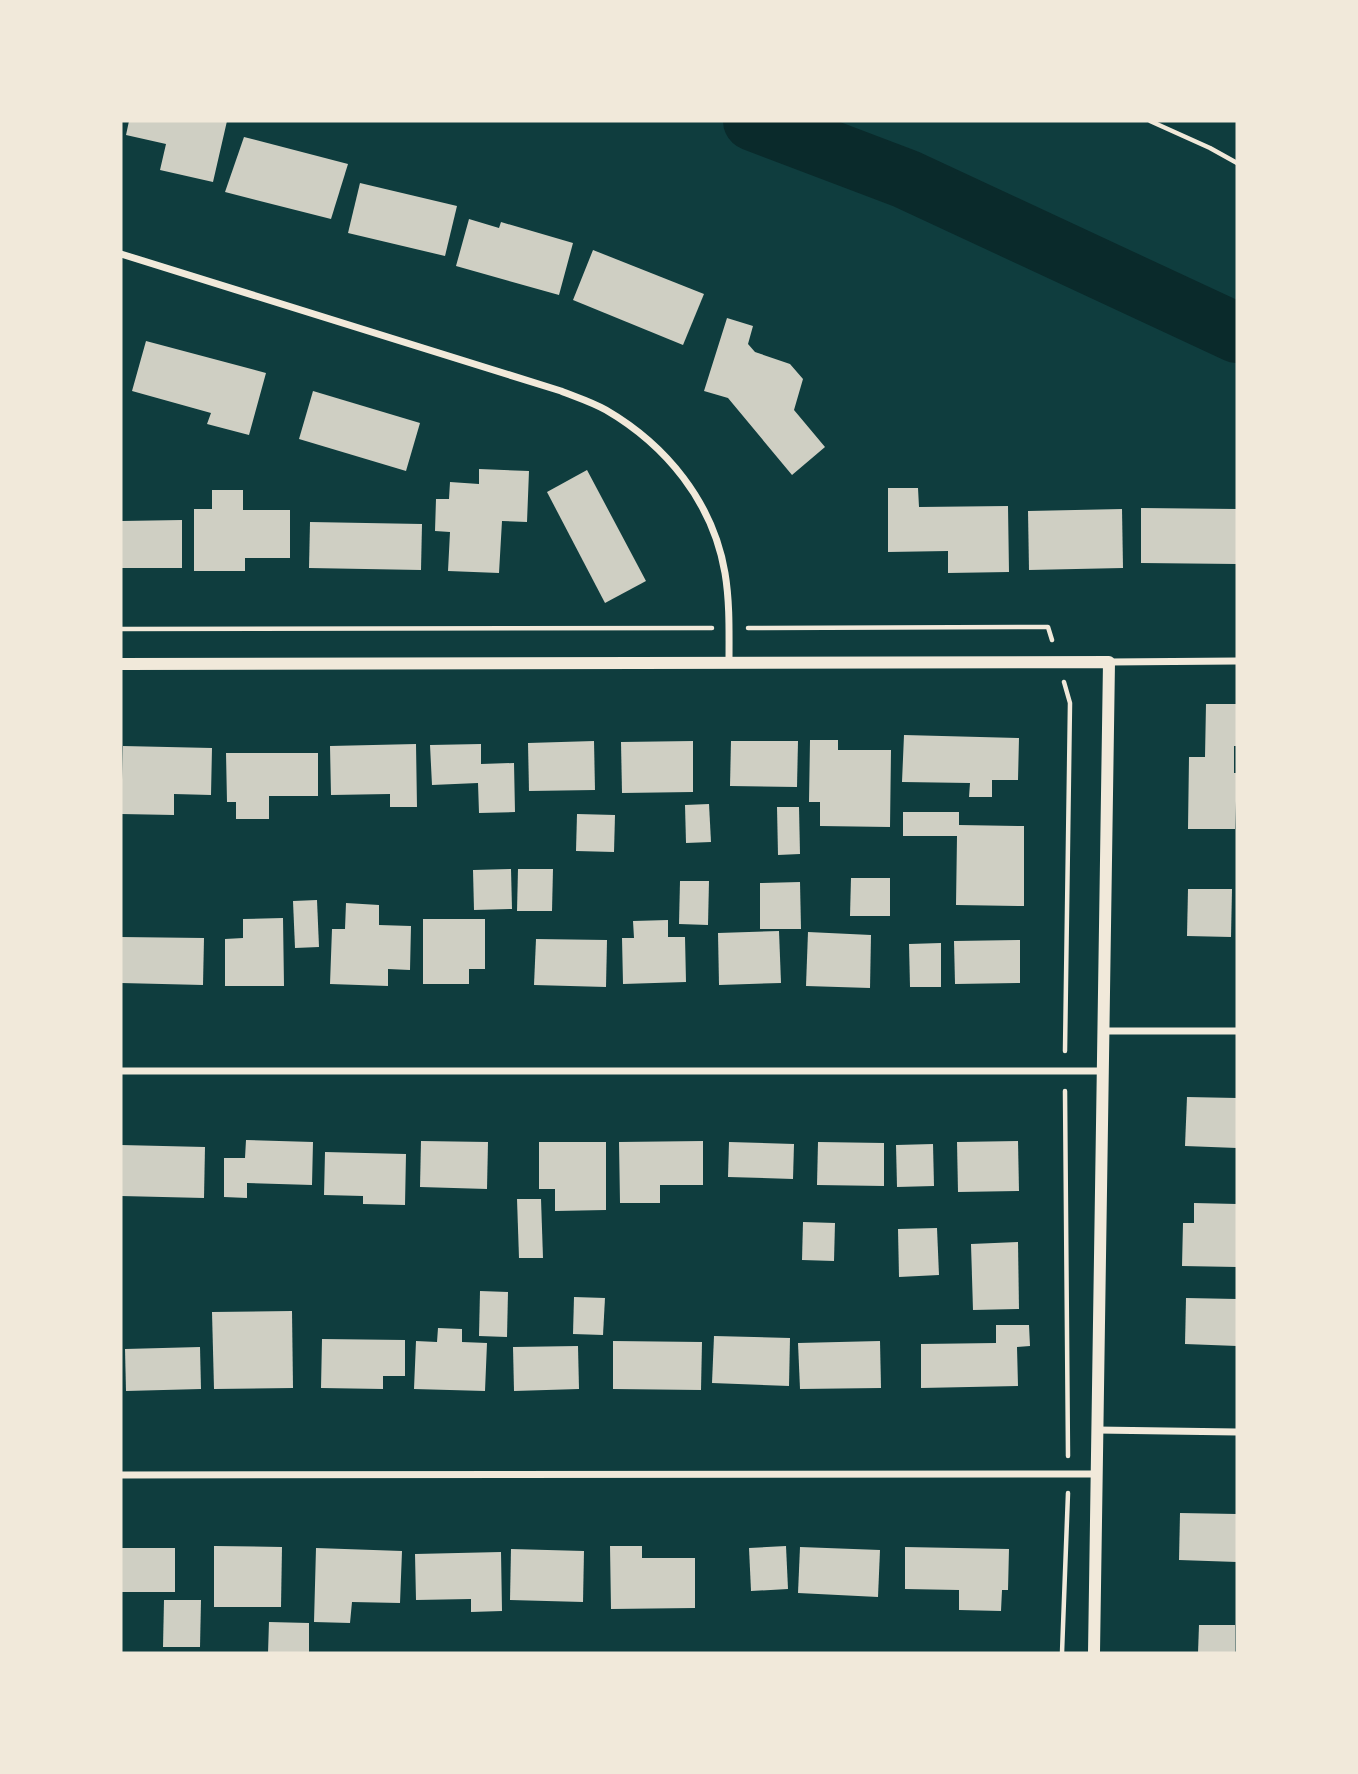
<svg xmlns="http://www.w3.org/2000/svg" width="1358" height="1774" font-family="'PT Sans Narrow',sans-serif">
  <rect width="100%" height="100%" fill="#0f3d3e"/>
  <g fill="none" stroke-linecap="round" stroke-linejoin="round">
    <!-- river -->
    <path stroke="#0a2a2b" stroke-width="60" d="M753,121L906,179L1237,333"/>
  </g>
  <!-- building -->
  <g fill="#cfcfc3">
    <path d="M129,121H227L213,182L160,170L166,144L126,135Z"/>
    <path d="M244,137L348,164L331,219L225,192Z"/>
    <path d="M360,183L457,206L445,256L348,233Z"/>
    <path d="M469,219L499,228L501,222L573,243L559,295L456,266Z"/>
    <path d="M593,250L704,294L683,345L573,300Z"/>
    <path d="M727,318L753,326L748,344L755,352L790,364L803,379L794,410L825,447L792,475L728,398L704,391Z"/>
    <path d="M146,341L266,373L249,435L207,424L211,413L132,391Z"/>
    <path d="M313,391L420,423L406,471L299,439Z"/>
    <path d="M479,469L529,471L527,522L502,521L499,573L448,571L450,532L435,531L436,499H449L450,482L479,484Z"/>
    <path d="M587,470L646,581L605,603L547,492Z"/>
    <path d="M888,488H918L919,507L1008,506L1009,572L948,573V551L888,552Z"/>
    <path d="M212,490H243V510H290V558H245V571H194V509H212Z"/>
    <path d="M1141,508L1237,509V564L1141,563Z"/>
    <path d="M1122,509L1123,568L1029,570L1028,511Z"/>
    <path d="M182,520V568H121V521Z"/>
    <path d="M310,522L422,524L421,570L309,568Z"/>
    <path d="M1206,704H1237V746H1234V773H1237L1235,829H1188L1189,757H1205Z"/>
    <path d="M904,735L1019,738L1018,780H992V797H969L970,783L902,782Z"/>
    <path d="M810,740H838V750H891L890,827L820,826V802H809Z"/>
    <path d="M594,741L595,790L529,791L528,743Z"/>
    <path d="M693,741V792L622,793L621,742Z"/>
    <path d="M731,741H798L797,787L730,786Z"/>
    <path d="M416,744L417,807H390V794L331,795L330,746Z"/>
    <path d="M481,744V764L514,763L515,812L479,813L478,783L432,785L430,745Z"/>
    <path d="M123,746L212,748L211,795L174,794V815L121,814Z"/>
    <path d="M226,753H318V796H269V819H236V802H227Z"/>
    <path d="M709,804L711,842L686,843L685,805Z"/>
    <path d="M777,807H799L800,854L778,855Z"/>
    <path d="M903,812H959V825L1024,826V906L956,905L957,836H903Z"/>
    <path d="M577,814L615,815L614,852L576,851Z"/>
    <path d="M511,869L512,909L474,910L473,870Z"/>
    <path d="M518,869H553L552,911H517Z"/>
    <path d="M851,878H890V916H850Z"/>
    <path d="M680,881H709L708,925L679,924Z"/>
    <path d="M800,882L801,929H760V883Z"/>
    <path d="M1188,889H1232L1231,937L1187,936Z"/>
    <path d="M317,900L319,947L295,948L293,901Z"/>
    <path d="M346,903L379,905V925L411,926L410,970L388,969V986L330,984L332,929H345Z"/>
    <path d="M283,918L284,986H225V939L243,938V919Z"/>
    <path d="M423,919H485V969H469V984H423Z"/>
    <path d="M668,920V937H685L686,982L623,984L622,938H634L633,921Z"/>
    <path d="M779,931L781,983L719,985L718,933Z"/>
    <path d="M808,932L871,935L870,988L806,986Z"/>
    <path d="M121,937L204,938L203,985L121,983Z"/>
    <path d="M536,939L607,940L606,987L534,985Z"/>
    <path d="M1020,940V983L955,984L954,941Z"/>
    <path d="M941,943V987H910L909,944Z"/>
    <path d="M1187,1097L1237,1098V1148L1185,1146Z"/>
    <path d="M246,1140L313,1142L312,1185L247,1183V1198L224,1197V1158H245Z"/>
    <path d="M421,1141L488,1142L487,1189L420,1187Z"/>
    <path d="M703,1141V1185H660V1203H620L619,1142Z"/>
    <path d="M1018,1141L1019,1191L958,1192L957,1142Z"/>
    <path d="M539,1142H606V1210L555,1211V1189H539Z"/>
    <path d="M729,1142L794,1144L793,1179L728,1177Z"/>
    <path d="M818,1142L884,1143V1186L817,1185Z"/>
    <path d="M933,1144L934,1186L897,1187L896,1145Z"/>
    <path d="M121,1145L205,1147L204,1198L121,1196Z"/>
    <path d="M325,1152L406,1154L405,1205L363,1204V1196L324,1195Z"/>
    <path d="M517,1199H541L543,1258H519Z"/>
    <path d="M1194,1203L1237,1204V1267L1182,1266L1183,1223H1194Z"/>
    <path d="M803,1222L835,1223L834,1261L802,1260Z"/>
    <path d="M937,1228L939,1275L899,1277L898,1229Z"/>
    <path d="M1018,1242L1019,1309L973,1310L971,1244Z"/>
    <path d="M480,1291L508,1292L507,1337L479,1336Z"/>
    <path d="M574,1297L605,1298L603,1335L573,1334Z"/>
    <path d="M1186,1298L1237,1299V1346L1185,1344Z"/>
    <path d="M292,1311L293,1388L214,1389L212,1312Z"/>
    <path d="M996,1325H1029L1030,1346L1017,1347L1018,1386L921,1388V1344L996,1343Z"/>
    <path d="M438,1328L462,1329V1342L487,1343L485,1391L414,1389L416,1341L437,1342Z"/>
    <path d="M714,1336L790,1338L789,1386L712,1383Z"/>
    <path d="M322,1339L405,1340V1376H383V1389L321,1388Z"/>
    <path d="M613,1341L702,1342L701,1390L613,1389Z"/>
    <path d="M880,1341L881,1388L800,1389L798,1343Z"/>
    <path d="M578,1346L579,1389L514,1391L513,1347Z"/>
    <path d="M200,1347L201,1389L126,1391L125,1349Z"/>
    <path d="M1180,1513L1237,1514V1562L1179,1560Z"/>
    <path d="M214,1546L282,1547L281,1607H214Z"/>
    <path d="M610,1546H642V1558H695V1608L611,1609Z"/>
    <path d="M786,1546L788,1589L751,1591L749,1548Z"/>
    <path d="M800,1547L880,1550L878,1597L798,1593Z"/>
    <path d="M905,1547L1009,1549L1008,1590H1002L1001,1611L959,1610V1590L905,1589Z"/>
    <rect x="121" y="1548" width="54" height="44"/>
    <path d="M316,1548L402,1551L400,1603L352,1602L350,1623L314,1622Z"/>
    <path d="M511,1549L584,1551L583,1602L510,1600Z"/>
    <path d="M501,1552L502,1611L471,1612V1599L416,1600L415,1554Z"/>
    <path d="M164,1600H201L200,1647H163Z"/>
    <path d="M269,1622L309,1623V1653H268Z"/>
    <path d="M1199,1625H1235V1653H1198Z"/>
  </g>
  <g fill="none" stroke-linecap="round" stroke-linejoin="round">
    <!-- path -->
    <g stroke="#f1e9da" stroke-width="4.5">
      <path d="M1150,121L1210,148L1237,163"/>
      <path d="M748,628L1048,627L1052,640"/>
      <path d="M121,629L712,628"/>
      <path d="M1064,682L1070,703L1065,1051"/>
      <path d="M1065,1091L1068,1456"/>
      <path d="M1062,1653L1068,1493"/>
    </g>
    <!-- minor -->
    <g stroke="#f1e9da" stroke-width="7">
      <path d="M121,254L561,391C576,397 592,402 606,410C666,445 713,502 725,573C730,603 729,634 729,664"/>
      <path d="M1109,662L1237,661"/>
      <path d="M1104,1031H1237"/>
      <path d="M121,1071H1103"/>
      <path d="M1097,1430L1237,1432"/>
      <path d="M121,1475L1097,1474"/>
    </g>
    <!-- tertiary -->
    <path stroke="#f1e9da" stroke-width="12" d="M121,664L1109,662L1094,1653"/>
  </g>
  <!-- border -->
  <rect width="1358" height="1774" fill="none" stroke="#f1e9da" stroke-width="245"/>
</svg>
